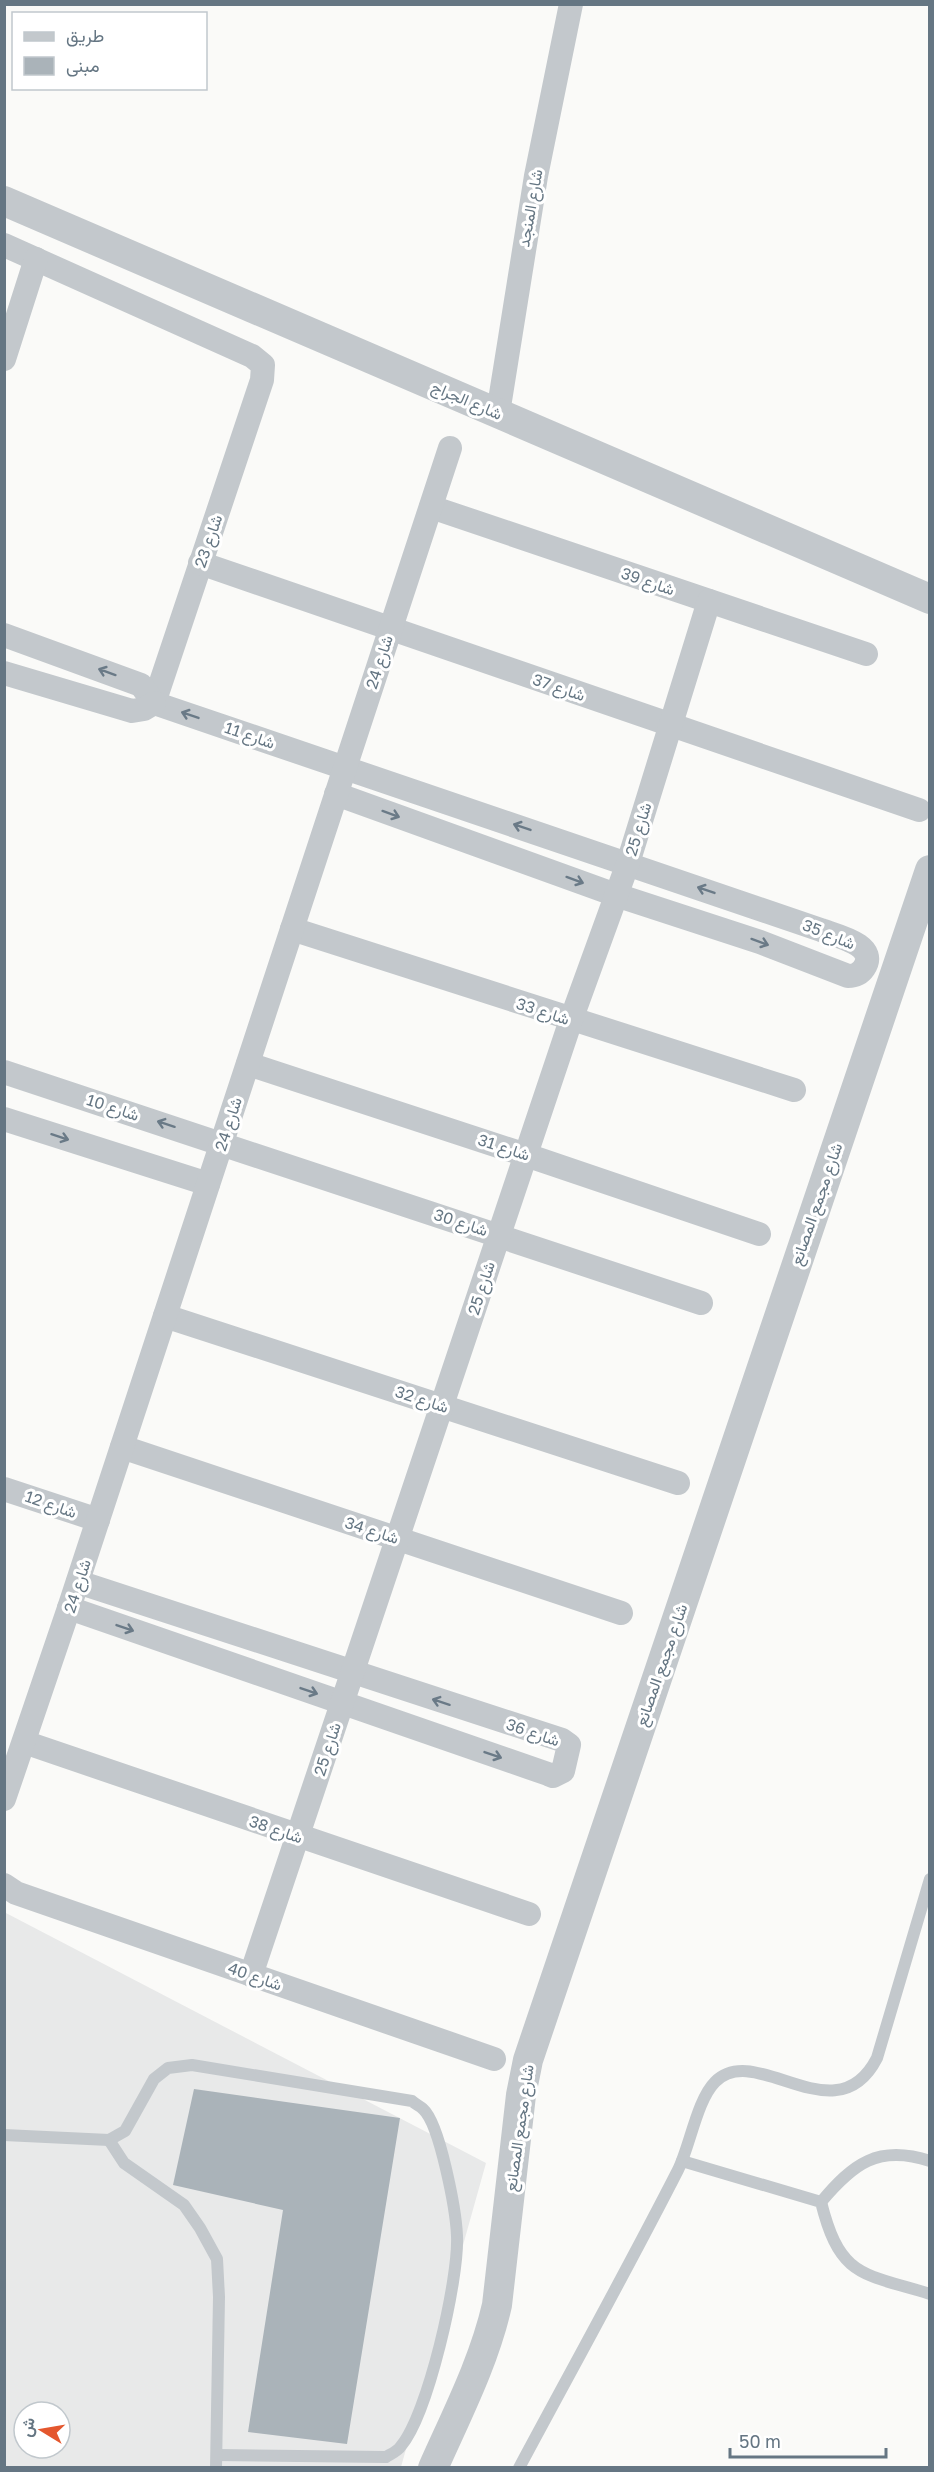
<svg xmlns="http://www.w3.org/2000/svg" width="934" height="2472" font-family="'Golos Text',Vazirmatn,sans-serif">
  <rect width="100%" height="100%" fill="#fafaf8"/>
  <!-- built -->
  <path fill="#e8e9e9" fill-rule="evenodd" d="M4,1912L486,2163L401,2467H5ZM24,2412H60V2448H24Z"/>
  <!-- building -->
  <path fill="#aab3b9" d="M194,2089L400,2118L347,2444L248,2432L283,2210L173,2185Z"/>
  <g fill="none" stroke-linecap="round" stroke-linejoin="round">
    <!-- service -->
    <g stroke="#c3c8cc" stroke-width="12">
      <path d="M4,2135L109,2140L125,2131L154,2079L168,2068L192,2065L412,2101C415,2104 420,2106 423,2109C440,2124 456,2211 457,2236C459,2279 428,2414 401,2446C398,2451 391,2454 386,2457L217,2455"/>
      <path d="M109,2140L124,2163L184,2205L200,2228L217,2259L219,2297L216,2468"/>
      <path d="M682,2161L821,2202C840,2278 862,2273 930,2294"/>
      <path d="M821,2202C853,2164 878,2144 930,2161"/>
      <path d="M519,2468C572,2369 627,2270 678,2170C690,2146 697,2100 715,2082C756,2040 836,2138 877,2058L930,1879"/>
    </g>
    <!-- minor -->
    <g stroke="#c3c8cc" stroke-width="24">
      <path d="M4,245L252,356L263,365L262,380L154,703"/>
      <path d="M4,359L36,259"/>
      <path d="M498,413L536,176L571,4"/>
      <path d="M431,507L866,654"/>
      <path d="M200,563L919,810"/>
      <path d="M4,635L141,685L154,703L821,930C837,936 879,945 864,968C860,974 854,976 848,976L760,942L616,895L336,794"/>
      <path d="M4,673L132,711L144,709L154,703"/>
      <path d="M292,929L794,1090"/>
      <path d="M248,1064L526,1155L759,1234"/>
      <path d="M4,1072L701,1303"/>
      <path d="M4,1119L208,1184"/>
      <path d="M165,1316L678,1483"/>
      <path d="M122,1447L621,1613"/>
      <path d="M4,1489L98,1520"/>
      <path d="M69,1608L548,1774L553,1776L563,1771L569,1745L562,1740L78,1582"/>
      <path d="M24,1742L529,1914"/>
      <path d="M4,1799L69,1608L450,448"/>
      <path d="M4,1885L16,1893L494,2059"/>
      <path d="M251,1975L571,1020L628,863L709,601"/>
    </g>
    <!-- tertiary -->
    <g stroke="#c3c8cc" stroke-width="30">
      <path d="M4,201L930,599"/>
      <path d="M433,2468C457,2414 484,2362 497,2305L521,2095L528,2060L930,870"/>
    </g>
  </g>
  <!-- one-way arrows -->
  <defs><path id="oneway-shaft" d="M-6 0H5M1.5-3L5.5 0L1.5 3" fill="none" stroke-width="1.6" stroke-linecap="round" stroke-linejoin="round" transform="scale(1.5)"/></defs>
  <g stroke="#6a7a87">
    <use href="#oneway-shaft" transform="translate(107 672) rotate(-160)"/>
    <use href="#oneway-shaft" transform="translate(190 715) rotate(-161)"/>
    <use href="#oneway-shaft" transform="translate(391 814) rotate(20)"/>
    <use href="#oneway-shaft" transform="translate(522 827) rotate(-161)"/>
    <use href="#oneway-shaft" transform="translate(575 880) rotate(20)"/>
    <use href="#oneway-shaft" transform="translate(706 890) rotate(-161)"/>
    <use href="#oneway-shaft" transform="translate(760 942) rotate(20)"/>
    <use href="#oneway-shaft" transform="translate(166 1124) rotate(-162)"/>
    <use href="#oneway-shaft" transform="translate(60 1137) rotate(18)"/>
    <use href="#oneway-shaft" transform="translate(125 1628) rotate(19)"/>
    <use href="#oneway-shaft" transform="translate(309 1691) rotate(19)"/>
    <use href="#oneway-shaft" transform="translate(441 1702) rotate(-162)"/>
    <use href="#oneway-shaft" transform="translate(493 1755) rotate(19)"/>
  </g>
  <g text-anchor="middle" stroke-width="6" stroke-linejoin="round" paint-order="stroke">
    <!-- street labels -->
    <g font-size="16" fill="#657683" stroke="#fff">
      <text transform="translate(530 208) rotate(-80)" y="6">شارع المنجد</text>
      <text transform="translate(467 400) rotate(23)" y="6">شارع الجراج</text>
      <text transform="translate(208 541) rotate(-71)" y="6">شارع 23</text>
      <text transform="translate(648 581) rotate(19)" y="6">شارع 39</text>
      <text transform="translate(379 662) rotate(-72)" y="6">شارع 24</text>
      <text transform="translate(559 687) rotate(19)" y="6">شارع 37</text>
      <text transform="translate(250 735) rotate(19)" y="6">شارع 11</text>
      <text transform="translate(638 829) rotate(-73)" y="6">شارع 25</text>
      <text transform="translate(829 934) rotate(22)" y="6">شارع 35</text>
      <text transform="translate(543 1011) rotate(18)" y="6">شارع 33</text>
      <text transform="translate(113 1107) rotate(18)" y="6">شارع 10</text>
      <text transform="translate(228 1124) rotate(-72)" y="6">شارع 24</text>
      <text transform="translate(504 1147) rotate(18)" y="6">شارع 31</text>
      <text transform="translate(816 1204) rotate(-71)" y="6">شارع مجمع المصانع</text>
      <text transform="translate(461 1222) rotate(18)" y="6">شارع 30</text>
      <text transform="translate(481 1288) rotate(-72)" y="6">شارع 25</text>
      <text transform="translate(422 1399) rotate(18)" y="6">شارع 32</text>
      <text transform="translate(51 1504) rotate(19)" y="6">شارع 12</text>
      <text transform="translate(372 1530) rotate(18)" y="6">شارع 34</text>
      <text transform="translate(77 1586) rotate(-72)" y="6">شارع 24</text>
      <text transform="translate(661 1665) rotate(-71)" y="6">شارع مجمع المصانع</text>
      <text transform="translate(533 1732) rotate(19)" y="6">شارع 36</text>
      <text transform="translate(327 1749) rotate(-72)" y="6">شارع 25</text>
      <text transform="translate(276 1829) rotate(19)" y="6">شارع 38</text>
      <text transform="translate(255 1976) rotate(19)" y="6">شارع 40</text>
      <text transform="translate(519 2128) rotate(-82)" y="6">شارع مجمع المصانع</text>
    </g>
  </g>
  <!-- border -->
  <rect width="934" height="2472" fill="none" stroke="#657683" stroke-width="12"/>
  <!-- legend -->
  <rect x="12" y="12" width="195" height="78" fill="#ffffff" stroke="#c1c8cd" stroke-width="1.5"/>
  <rect x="24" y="32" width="30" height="9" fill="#c3c8cc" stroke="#c1c8cd" stroke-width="1.5"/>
  <text x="66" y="42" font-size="18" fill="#657683">طريق</text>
  <rect x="24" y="57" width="30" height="18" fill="#aab3b9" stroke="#c1c8cd" stroke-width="1.5"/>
  <text x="66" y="72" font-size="18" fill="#657683">مبنى</text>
  <!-- north arrow -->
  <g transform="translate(42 2430) rotate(281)"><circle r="28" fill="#ffffff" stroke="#c1c8cd" stroke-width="1.5"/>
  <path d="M0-4.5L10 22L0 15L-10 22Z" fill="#e4572e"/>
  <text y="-9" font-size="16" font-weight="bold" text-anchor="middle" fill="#657683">ش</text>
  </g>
  <!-- scale -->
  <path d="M730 2448v9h156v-9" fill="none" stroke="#657683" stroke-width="3"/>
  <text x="739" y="2448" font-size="18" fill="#657683" stroke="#ffffff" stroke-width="4.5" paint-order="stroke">50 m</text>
</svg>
